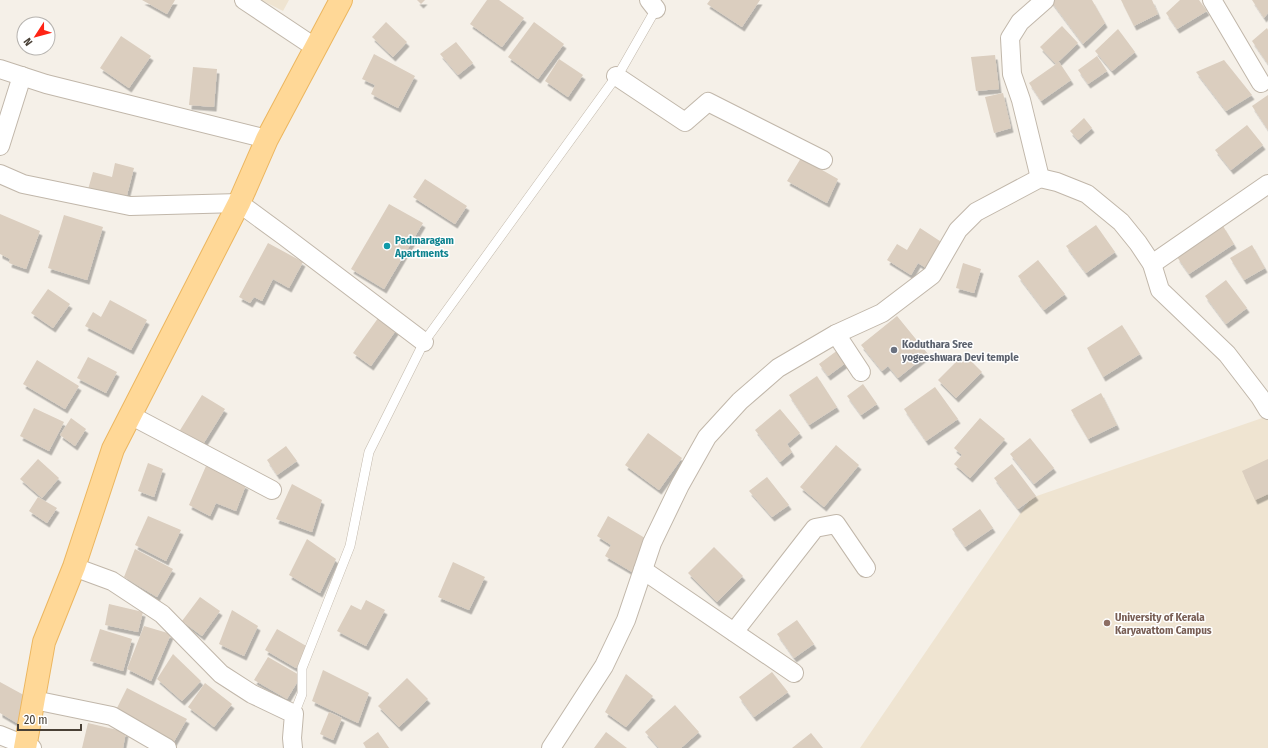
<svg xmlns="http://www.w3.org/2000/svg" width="1268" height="748" font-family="'Fira Sans Condensed',sans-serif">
  <defs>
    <filter id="shadow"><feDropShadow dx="2.5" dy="4.5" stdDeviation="0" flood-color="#0004"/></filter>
  </defs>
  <rect width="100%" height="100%" fill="#f5f0e8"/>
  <!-- education -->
  <g fill="#efe4d1">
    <path d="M261,0H289L283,11Z"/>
    <path d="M1268,416V748H860L1031,498Z"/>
  </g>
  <!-- building -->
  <g fill="#dbcebf" filter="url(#shadow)">
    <path d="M142,0H175L167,14Z"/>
    <path d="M417,0H425L421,4Z"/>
    <path d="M487,0H499L524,18L502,47L470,24Z"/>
    <path d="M710,0H760L742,27L707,4Z"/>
    <path d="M1050,0H1092L1105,23L1083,44Z"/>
    <path d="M1121,0H1152L1158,14L1134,26Z"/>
    <path d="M1180,0H1199L1207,11L1177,29L1166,13Z"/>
    <path d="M1252,0H1268V13L1264,18Z"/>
    <path d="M386,22L407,42L393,57L372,37Z"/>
    <path d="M534,22L564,44L538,79L508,57Z"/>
    <path d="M1062,26L1078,43L1056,64L1040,47Z"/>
    <path d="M1267,28L1268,30V64L1252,41Z"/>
    <path d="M1118,29L1135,52L1112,71L1095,51Z"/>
    <path d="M121,36L151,56L129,88L100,68Z"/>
    <path d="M456,42L473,63L458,75L440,54Z"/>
    <path d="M374,54L415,76L398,108L371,94L375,85L362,79Z"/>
    <path d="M995,55L999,89L976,91L971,57Z"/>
    <path d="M1097,56L1107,71L1088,84L1078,70Z"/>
    <path d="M559,59L583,75L568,97L545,81Z"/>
    <path d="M1224,60L1252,95L1226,111L1196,72Z"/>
    <path d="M1059,62L1071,80L1041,101L1029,83Z"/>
    <path d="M193,67L217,69L214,107L189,105Z"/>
    <path d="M1003,93L1011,128L994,133L985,97Z"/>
    <path d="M1268,95V130L1252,106Z"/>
    <path d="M1084,118L1092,128L1078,140L1070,131Z"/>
    <path d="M1247,125L1263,145L1231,170L1215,150Z"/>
    <path d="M801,158L838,179L827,203L787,181Z"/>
    <path d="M115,163L134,168L125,203L87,193L93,172L112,177Z"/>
    <path d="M425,179L467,206L455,224L413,197Z"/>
    <path d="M389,204L423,223L384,289L351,269Z"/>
    <path d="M0,214L40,231L26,269L9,263L10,259L0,254Z"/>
    <path d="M64,215L103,227L87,280L48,268Z"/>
    <path d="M1096,225L1115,252L1086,273L1066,246Z"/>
    <path d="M1223,226L1234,244L1189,274L1177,257Z"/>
    <path d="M920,228L946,245L931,271L918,263L911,275L887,260L897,244L907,250Z"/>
    <path d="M268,243L303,262L289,288L273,279L262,301L254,297L250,303L239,297Z"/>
    <path d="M1252,245L1265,268L1244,280L1230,258Z"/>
    <path d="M1038,260L1065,294L1044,310L1018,276Z"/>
    <path d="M963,263L981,269L974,293L956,288Z"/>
    <path d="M1226,280L1247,308L1226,324L1205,296Z"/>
    <path d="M48,289L70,304L53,328L31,313Z"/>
    <path d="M110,300L147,320L131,350L85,326L93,312L101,317Z"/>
    <path d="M381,314L399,326L371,366L353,353Z"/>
    <path d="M897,316L928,354L898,378L888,366L882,371L861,345Z"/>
    <path d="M1122,325L1140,354L1103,377L1087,348Z"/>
    <path d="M842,347L851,359L828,376L819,364Z"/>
    <path d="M964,354L982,372L956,398L938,380Z"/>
    <path d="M88,357L117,372L106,393L77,378Z"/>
    <path d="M37,360L79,386L65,409L23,384Z"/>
    <path d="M817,376L837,407L809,425L789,395Z"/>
    <path d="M863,384L877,404L861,415L847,396Z"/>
    <path d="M935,387L958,419L926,441L904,409Z"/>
    <path d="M1101,393L1117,425L1088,439L1071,410Z"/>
    <path d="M202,395L225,409L200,449L177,435Z"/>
    <path d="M34,408L64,422L49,451L20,436Z"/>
    <path d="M780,409L800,433L787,444L792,452L780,462L755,430Z"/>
    <path d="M71,418L86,429L75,446L60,435Z"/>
    <path d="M980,418L1005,439L970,478L954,464L962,455L954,448Z"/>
    <path d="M648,433L682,458L659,490L625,465Z"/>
    <path d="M1030,438L1054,468L1034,484L1010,454Z"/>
    <path d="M836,445L859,465L824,507L800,487Z"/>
    <path d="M286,446L297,461L277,475L267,460Z"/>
    <path d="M38,459L59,478L42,498L20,479Z"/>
    <path d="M1268,459V494L1255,500L1242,471Z"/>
    <path d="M148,463L163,469L154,497L138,491Z"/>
    <path d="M1012,464L1036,496L1018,509L994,478Z"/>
    <path d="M206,466L246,485L236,511L216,503L210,516L189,505Z"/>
    <path d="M767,477L789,505L772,517L749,491Z"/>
    <path d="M292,484L322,500L312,532L276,519Z"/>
    <path d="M38,497L57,508L47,523L29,511Z"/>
    <path d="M980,509L993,528L965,547L952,529Z"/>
    <path d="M148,516L181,530L166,561L135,545Z"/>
    <path d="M608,516L650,541L632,572L605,556L611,545L597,536Z"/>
    <path d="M307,539L336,559L320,593L289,575Z"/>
    <path d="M714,547L743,576L717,602L688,573Z"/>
    <path d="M135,549L173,569L157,597L124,577Z"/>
    <path d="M453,562L485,577L469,610L438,597Z"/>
    <path d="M200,597L220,611L202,636L182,621Z"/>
    <path d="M366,600L385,610L366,646L337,631L351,605L361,610Z"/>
    <path d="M109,604L143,612L138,632L105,625Z"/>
    <path d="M232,610L258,626L244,656L219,644Z"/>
    <path d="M797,620L814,644L794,658L777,634Z"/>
    <path d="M144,626L171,634L151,681L127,669Z"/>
    <path d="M100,629L132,639L123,671L90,661Z"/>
    <path d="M277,629L308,647L296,668L265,650Z"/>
    <path d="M173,654L201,681L182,701L157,679Z"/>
    <path d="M268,657L301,676L287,699L254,680Z"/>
    <path d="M323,670L369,693L358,723L312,701Z"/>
    <path d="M772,672L788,692L754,717L739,697Z"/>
    <path d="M626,674L653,696L626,727L605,712Z"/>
    <path d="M407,678L428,699L399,727L378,706Z"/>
    <path d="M0,682L31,699L17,723L0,713Z"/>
    <path d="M205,683L232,704L214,727L188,707Z"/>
    <path d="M127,688L187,719L172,745L115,712Z"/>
    <path d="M675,705L699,732L681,748H659L645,732Z"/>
    <path d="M329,712L342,718L333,740L320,734Z"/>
    <path d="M88,723L126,732L123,748H82Z"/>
    <path d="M378,732L389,748H366L363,743Z"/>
    <path d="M606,732L627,748H594Z"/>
    <path d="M811,733L823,748H792Z"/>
  </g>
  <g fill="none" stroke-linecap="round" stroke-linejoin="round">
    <!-- lane casing -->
    <g stroke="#c1b7aa" stroke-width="10">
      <path id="lane" d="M293,717L302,694V668L350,546L369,452L424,342L621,70L657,7"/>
    </g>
    <!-- street casing -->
    <g stroke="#c1b7aa" stroke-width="20">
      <g id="street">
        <path d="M244,0L316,48"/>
        <path d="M649,0L656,9"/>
        <path d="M1212,0L1261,83"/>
        <path d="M0,69L46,84L267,139"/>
        <path d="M616,76L685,122L708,102L823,160"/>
        <path d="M0,146L22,76"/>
        <path d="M0,174L23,184L130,206L239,203L284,236L424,342"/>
        <path d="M1040,178L1021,100L1012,74L1010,38L1020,22L1045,0"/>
        <path d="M1152,264L1268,184"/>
        <path d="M836,334L861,372"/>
        <path d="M130,415L272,490"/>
        <path d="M74,567L112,581L162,614L221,674L252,694L294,714L292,738L293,748"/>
        <path d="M643,570L794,673"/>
        <path d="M734,632L815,528L836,524L866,568"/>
        <path d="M34,700L112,716L167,748"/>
        <path d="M0,735L32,748"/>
        <path d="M551,748L604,666L626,620L652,543L680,485L707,437L740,401L778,368L836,334L882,313L932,275L958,230L976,212L1040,178L1057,182L1087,194L1121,222L1138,243L1152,264L1160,290L1227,354L1260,397L1268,410"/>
      </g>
    </g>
    <!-- primary casing -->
    <g stroke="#ecb65f" stroke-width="24">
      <path id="primary" d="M25,748L44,642L74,567L113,449L239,203L267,139L341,0"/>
    </g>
    <!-- lane -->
    <use href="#lane" stroke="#fff" stroke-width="9"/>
    <!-- street -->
    <use href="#street" stroke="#fff" stroke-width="18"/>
    <!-- primary -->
    <use href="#primary" stroke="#ffd897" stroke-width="22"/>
  </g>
  <!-- markers -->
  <circle fill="#0f9aa8" stroke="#fff" stroke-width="1.5" cx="387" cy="246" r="4"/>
  <circle fill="#6b7280" stroke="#fff" stroke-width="1.5" cx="894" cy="350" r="4"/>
  <circle fill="#8d6e63" stroke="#fff" stroke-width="1.5" cx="1107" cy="623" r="4"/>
  <g text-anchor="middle" stroke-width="3" stroke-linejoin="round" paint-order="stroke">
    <!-- culture labels -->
    <g font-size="11" font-weight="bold" fill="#0d838f" stroke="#fff" text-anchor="start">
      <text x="395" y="244">Padmaragam<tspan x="395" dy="13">Apartments</tspan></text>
    </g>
    <!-- worship labels -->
    <g font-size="11" font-weight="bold" fill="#5b616d" stroke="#fff" text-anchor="start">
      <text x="902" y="348">Koduthara Sree<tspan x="902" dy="13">yogeeshwara Devi temple</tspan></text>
    </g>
    <!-- education labels -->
    <g font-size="11" font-weight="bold" fill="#785e54" stroke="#fff" text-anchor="start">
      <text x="1115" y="621">University of Kerala<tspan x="1115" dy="13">Karyavattom Campus</tspan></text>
    </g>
  </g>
  <!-- north arrow -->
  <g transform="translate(36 36) rotate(234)"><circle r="19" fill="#ffffff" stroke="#b6b3af"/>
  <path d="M0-3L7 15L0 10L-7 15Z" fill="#ff2415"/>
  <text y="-6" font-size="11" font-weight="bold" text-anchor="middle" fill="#494036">N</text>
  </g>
  <!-- scale -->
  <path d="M18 724v6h63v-6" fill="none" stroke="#494036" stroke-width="2"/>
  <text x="24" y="724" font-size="12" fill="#494036" stroke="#ffffff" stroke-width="3" paint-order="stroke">20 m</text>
</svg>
